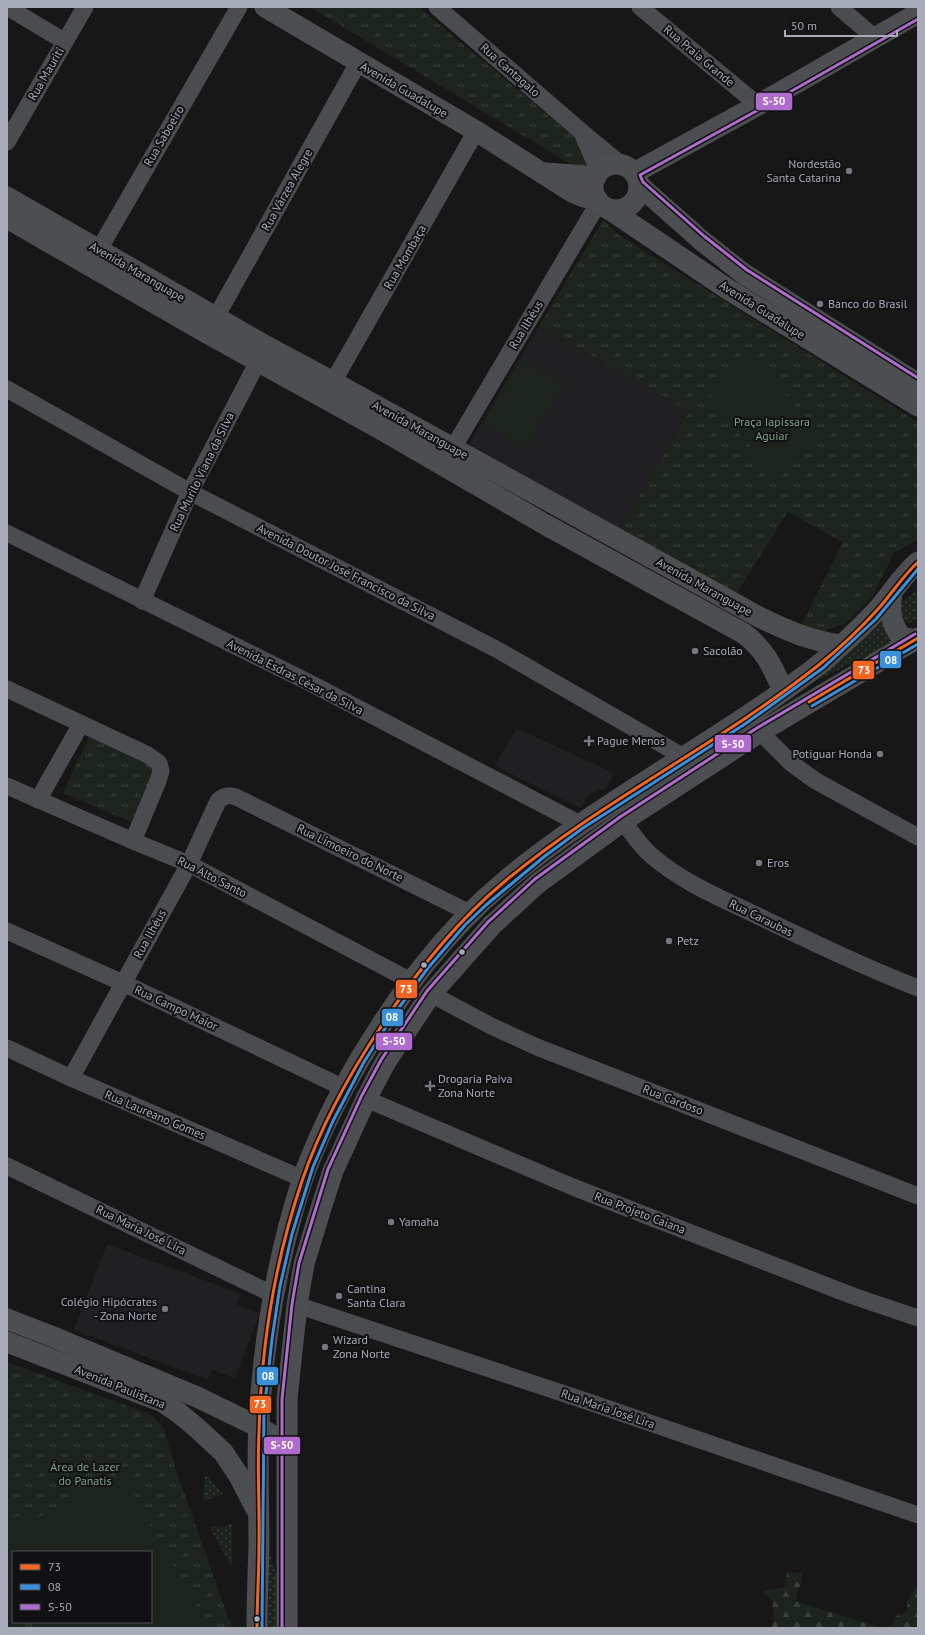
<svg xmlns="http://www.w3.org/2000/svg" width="925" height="1635" font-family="'PT Sans',sans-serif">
  <defs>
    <pattern id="grass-tufts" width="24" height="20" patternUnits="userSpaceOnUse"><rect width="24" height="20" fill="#1c241d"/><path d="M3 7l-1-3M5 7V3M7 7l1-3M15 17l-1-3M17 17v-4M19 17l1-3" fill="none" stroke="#3a413c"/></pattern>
    <pattern id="forest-firs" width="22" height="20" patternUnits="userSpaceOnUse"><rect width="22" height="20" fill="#1c241d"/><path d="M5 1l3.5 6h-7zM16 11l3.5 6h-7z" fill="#3a413c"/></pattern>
    <pattern id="garden-dots" width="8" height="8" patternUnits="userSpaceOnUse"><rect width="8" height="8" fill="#1c241d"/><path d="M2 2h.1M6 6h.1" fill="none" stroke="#3a413c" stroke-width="1.8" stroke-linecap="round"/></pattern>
  </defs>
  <rect width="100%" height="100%" fill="#171717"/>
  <!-- built -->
  <g fill="#202023">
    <path d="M539,326L689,411L619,531L469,444Z"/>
    <path d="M516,728L614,773L606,789L590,793L580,808L495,766Z"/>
    <path d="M107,1244L241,1294L237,1305L260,1313L235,1378L212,1370L208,1380L74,1330Z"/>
  </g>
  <!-- grass -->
  <g fill="url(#grass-tufts)" fill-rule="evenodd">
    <path d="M310,7H418L582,143L590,176Z"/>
    <path d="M604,219L616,233L918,422V539L894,553L872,597L846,623L820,633L799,630L843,542L788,512L736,594L619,531L689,411L539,326Z"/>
    <path d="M89,737L158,769L134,823L63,793Z"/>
    <path d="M7,1362L152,1415L163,1427L177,1473L232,1628H7ZM13,1552H151V1622H13Z"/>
  </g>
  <!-- forest -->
  <g fill="url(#forest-firs)">
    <path d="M787,1572L802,1573C804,1584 796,1590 796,1601L881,1628H771L774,1620L772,1601L763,1591L784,1587L786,1584Z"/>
    <path d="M918,1585V1628H890L898,1614L901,1615L908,1610L907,1601Z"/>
  </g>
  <!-- garden -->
  <g fill="url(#garden-dots)">
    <path d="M918,590V619L909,623L904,622L897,606L910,595Z"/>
    <path d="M880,618L895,642L818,680Z"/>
    <path d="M205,1473L223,1494L203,1501Z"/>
    <path d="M232,1523V1568L209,1526L224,1527Z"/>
    <path d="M266,1555H270L278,1580L277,1628H265Z"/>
  </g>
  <!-- pitch -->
  <g fill="#1c241d">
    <path d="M756,358L818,435L771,471L707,391Z"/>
    <path d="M522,359L564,384L525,449L483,424Z"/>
    <path d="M123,1475L208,1628H49L46,1622H151V1552H13V1562L7,1551V1533Z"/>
    <path d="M7,1503L17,1520L7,1525Z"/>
  </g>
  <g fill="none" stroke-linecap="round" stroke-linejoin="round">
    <!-- minor -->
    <g stroke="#4a4c50" stroke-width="17">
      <path d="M7,7L64,41"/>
      <path d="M437,7L583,133L623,166"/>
      <path d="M640,7L758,105"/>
      <path d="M839,7L875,38"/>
      <path d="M583,135L599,172"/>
      <path d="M7,142L85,7"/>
      <path d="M93,260L239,7"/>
      <path d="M216,317L358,63"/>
      <path d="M333,382L476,131"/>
      <path d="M7,389L190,492L496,649L684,757"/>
      <path d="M453,448L599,202"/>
      <path d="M7,533L310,683L582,825"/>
      <path d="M142,601L190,492L264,350"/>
      <path d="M7,689L148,755L159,763L161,771L158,781L133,841"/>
      <path d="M760,732L791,763L816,781L918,837"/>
      <path d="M7,786L133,841L189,864L411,981"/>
      <path d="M38,800L81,724"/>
      <path d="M623,821C632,833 640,846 652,856C683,883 723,899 760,917C812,942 864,967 918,988"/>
      <path d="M7,931L123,983L344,1088"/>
      <path d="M431,994L491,1026L537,1047L918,1196"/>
      <path d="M7,1048L71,1078L303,1179"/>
      <path d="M71,1078L189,864L218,801C223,796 228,794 236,797L470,913"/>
      <path d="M366,1099L573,1187L853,1296L918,1318"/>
      <path d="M7,1166L274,1295"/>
      <path d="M297,1305L586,1401L918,1515"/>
    </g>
    <!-- major -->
    <g stroke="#4d4e51" stroke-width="21">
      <path d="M265,7L476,131L572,192L584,197L597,199"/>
      <circle cx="616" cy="187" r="23"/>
      <path d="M546,173L596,177"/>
      <path d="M634,173L758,105L918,13"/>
      <path d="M639,185L701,240L744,274L918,384"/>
      <path d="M7,197L266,346L333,382L761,618C788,631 811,641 841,645"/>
      <path d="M609,209L729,290L918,406"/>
      <path d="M7,218L203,331L377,427L546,525L743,633C765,649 772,666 783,690"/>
      <path d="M892,592C889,611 890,621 901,637L916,640"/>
      <path d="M7,1319L51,1336L197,1397L259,1427L270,1434"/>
      <path d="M7,1342L139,1393L163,1402L179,1413L198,1429L223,1452L239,1476L256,1509"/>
      <path d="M257,1628C257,1601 258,1574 259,1547C259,1496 256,1444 261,1392C267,1321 280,1249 302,1181C317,1138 337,1098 360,1059C400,993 444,932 504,882C602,800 719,742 820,664C840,647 861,628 879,608C892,593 902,576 918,562"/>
      <path d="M287,1628V1399L297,1305L304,1264L321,1208L333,1171L366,1099L385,1063L431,994L492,925L538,883L623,821L760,732L918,638"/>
    </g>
    <!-- bus-1 casing -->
    <g stroke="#111113" stroke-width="6">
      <g id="bus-1">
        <path d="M809,702L918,638"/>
        <path d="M257,1628C257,1601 259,1574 259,1547C260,1509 257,1471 259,1432C261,1348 275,1261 302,1181C321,1125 350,1073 382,1025C416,972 455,923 504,882C602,800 720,744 820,664C841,647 861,628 879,608C892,593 903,576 918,562"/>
      </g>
    </g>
    <!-- bus-2 casing -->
    <g stroke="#111113" stroke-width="6">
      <g id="bus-2">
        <path d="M812,706L918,644"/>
        <path d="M262,1628L264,1412L272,1339L280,1286L292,1234L313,1167L333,1121L364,1062L395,1013L428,968L465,925L486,905L545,856L583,828L745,724L823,668L876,619L918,569"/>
      </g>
    </g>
    <!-- bus-3 casing -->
    <g stroke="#111113" stroke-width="6">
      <g id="bus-3">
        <path d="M918,19L760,109L640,175L643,182L704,236L747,270L918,378"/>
        <path d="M282,1628V1399L292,1304L299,1263L328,1169L361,1097L381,1060L427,991L488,922L535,879L620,817L757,728L915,634"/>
      </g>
    </g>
    <!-- bus-1 -->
    <use href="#bus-1" stroke="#f26522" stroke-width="3"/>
    <!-- bus-2 -->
    <use href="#bus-2" stroke="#3a90db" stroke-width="3"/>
    <!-- bus-3 -->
    <use href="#bus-3" stroke="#b06ccc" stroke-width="3"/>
  </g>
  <!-- markers -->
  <g fill="#757880" stroke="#111113" stroke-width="1.5">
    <circle cx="849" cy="171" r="4"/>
    <circle cx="820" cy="304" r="4"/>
    <circle cx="695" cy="651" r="4"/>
    <path d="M587 735h4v4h4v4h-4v4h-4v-4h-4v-4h4z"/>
    <circle cx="880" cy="754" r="4"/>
    <circle cx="759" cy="863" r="4"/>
    <circle cx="669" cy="941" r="4"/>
    <path d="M428 1080h4v4h4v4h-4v4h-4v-4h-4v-4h4z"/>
    <circle cx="391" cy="1222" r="4"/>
    <circle cx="339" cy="1296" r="4"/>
    <circle cx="165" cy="1309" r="4"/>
    <circle cx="325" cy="1347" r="4"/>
  </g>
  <g fill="#a7acb8" stroke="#111113" stroke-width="1.5">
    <circle cx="462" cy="952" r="3.5"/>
    <circle cx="424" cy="965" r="3.5"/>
    <circle cx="257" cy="1619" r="3.5"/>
  </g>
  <g text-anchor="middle" stroke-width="4" stroke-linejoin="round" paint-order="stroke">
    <!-- street labels -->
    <g font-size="12" fill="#a7acb8" stroke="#111113">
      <text transform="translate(699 56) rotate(40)" y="4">Rua Praia Grande</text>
      <text transform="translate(510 70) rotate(41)" y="4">Rua Cantagalo</text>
      <text transform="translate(46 74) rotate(-60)" y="4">Rua Mauriti</text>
      <text transform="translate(404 90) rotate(30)" y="4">Avenida Guadalupe</text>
      <text transform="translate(164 136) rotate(-60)" y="4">Rua Saboeiro</text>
      <text transform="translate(287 190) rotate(-61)" y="4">Rua Várzea Alegre</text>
      <text transform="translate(405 257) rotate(-60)" y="4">Rua Mombaça</text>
      <text transform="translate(137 272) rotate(30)" y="4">Avenida Maranguape</text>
      <text transform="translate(762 310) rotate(32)" y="4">Avenida Guadalupe</text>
      <text transform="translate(526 325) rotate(-59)" y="4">Rua Ilhéus</text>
      <text transform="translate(420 430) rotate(29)" y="4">Avenida Maranguape</text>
      <text transform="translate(202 472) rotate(-64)" y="4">Rua Murilo Viana da Silva</text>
      <text transform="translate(346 572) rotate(27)" y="4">Avenida Doutor José Francisco da Silva</text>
      <text transform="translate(704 587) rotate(29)" y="4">Avenida Maranguape</text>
      <text transform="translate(295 677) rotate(27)" y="4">Avenida Esdras César da Silva</text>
      <text transform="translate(350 853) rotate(26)" y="4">Rua Limoeiro do Norte</text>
      <text transform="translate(212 877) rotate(27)" y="4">Rua Alto Santo</text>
      <text transform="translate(761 918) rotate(26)" y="4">Rua Caraubas</text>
      <text transform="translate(150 934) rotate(-61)" y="4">Rua Ilhéus</text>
      <text transform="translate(176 1008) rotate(25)" y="4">Rua Campo Maior</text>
      <text transform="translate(673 1100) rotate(21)" y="4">Rua Cardoso</text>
      <text transform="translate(155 1115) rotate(23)" y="4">Rua Laureano Gomes</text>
      <text transform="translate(640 1213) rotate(21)" y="4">Rua Projeto Caiana</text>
      <text transform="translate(141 1230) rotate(26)" y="4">Rua Maria José Lira</text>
      <text transform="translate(120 1387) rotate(22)" y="4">Avenida Paulistana</text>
      <text transform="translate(608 1409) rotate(19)" y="4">Rua Maria José Lira</text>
    </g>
    <!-- poi labels -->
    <g font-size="12" fill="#a7acb8" stroke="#111113" text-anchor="start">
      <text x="841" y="168" text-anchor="end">Nordestão<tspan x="841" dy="14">Santa Catarina</tspan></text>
      <text x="828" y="308">Banco do Brasil</text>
      <text x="703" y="655">Sacolão</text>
      <text x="597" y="745">Pague Menos</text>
      <text x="872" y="758" text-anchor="end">Potiguar Honda</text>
      <text x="767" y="867">Eros</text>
      <text x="677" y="945">Petz</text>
      <text x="438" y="1083">Drogaria Paiva<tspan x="438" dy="14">Zona Norte</tspan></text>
      <text x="399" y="1226">Yamaha</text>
      <text x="347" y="1293">Cantina<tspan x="347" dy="14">Santa Clara</tspan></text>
      <text x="157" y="1306" text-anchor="end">Colégio Hipócrates<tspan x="157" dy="14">- Zona Norte</tspan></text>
      <text x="333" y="1344">Wizard<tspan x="333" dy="14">Zona Norte</tspan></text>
    </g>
    <!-- park labels -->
    <g font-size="12" fill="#7ea380" stroke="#111113">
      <text x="772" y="426">Praça Iapissara<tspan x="772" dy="14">Aguiar</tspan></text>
      <text x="85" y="1471">Área de Lazer<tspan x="85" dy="14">do Panatis</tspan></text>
    </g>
  </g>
  <g stroke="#111113" stroke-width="1.5">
    <rect x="755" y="92" width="38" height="19" rx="4" fill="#b06ccc"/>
    <rect x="879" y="650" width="23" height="19" rx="4" fill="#3a90db"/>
    <rect x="852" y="660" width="23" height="20" rx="4" fill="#f26522"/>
    <rect x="714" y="734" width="38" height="19" rx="4" fill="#b06ccc"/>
    <rect x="395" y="979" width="23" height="20" rx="4" fill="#f26522"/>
    <rect x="381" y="1008" width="23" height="19" rx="4" fill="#3a90db"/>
    <rect x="375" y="1032" width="38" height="19" rx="4" fill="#b06ccc"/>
    <rect x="256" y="1366" width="23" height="20" rx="4" fill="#3a90db"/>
    <rect x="249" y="1395" width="23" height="19" rx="4" fill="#f26522"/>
    <rect x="263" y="1436" width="38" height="19" rx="4" fill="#b06ccc"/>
  </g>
  <g font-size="11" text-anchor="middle" font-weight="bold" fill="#fff">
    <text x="774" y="105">S-50</text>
    <text x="891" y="664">08</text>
    <text x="864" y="674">73</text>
    <text x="733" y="748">S-50</text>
    <text x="406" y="993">73</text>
    <text x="392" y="1021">08</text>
    <text x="394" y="1045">S-50</text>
    <text x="268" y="1380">08</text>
    <text x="260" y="1408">73</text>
    <text x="282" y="1449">S-50</text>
  </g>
  <!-- border -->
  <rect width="925" height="1635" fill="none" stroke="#a7acb8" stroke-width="16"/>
  <!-- legend -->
  <rect x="12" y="1551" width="140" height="72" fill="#111113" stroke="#4d4f55"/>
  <rect x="20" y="1564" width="20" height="6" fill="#f26522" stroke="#4d4f55"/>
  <text x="48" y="1571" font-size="12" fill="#a7acb8">73</text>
  <rect x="20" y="1584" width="20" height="6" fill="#3a90db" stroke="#4d4f55"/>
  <text x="48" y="1591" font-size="12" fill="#a7acb8">08</text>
  <rect x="20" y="1604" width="20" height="6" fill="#b06ccc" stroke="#4d4f55"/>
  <text x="48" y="1611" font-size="12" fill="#a7acb8">S-50</text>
  <!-- scale -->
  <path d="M785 30v6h112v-6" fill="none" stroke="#a7acb8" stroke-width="2"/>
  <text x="791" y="30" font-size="12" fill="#a7acb8" stroke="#111113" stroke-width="3" paint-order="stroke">50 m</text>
</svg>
